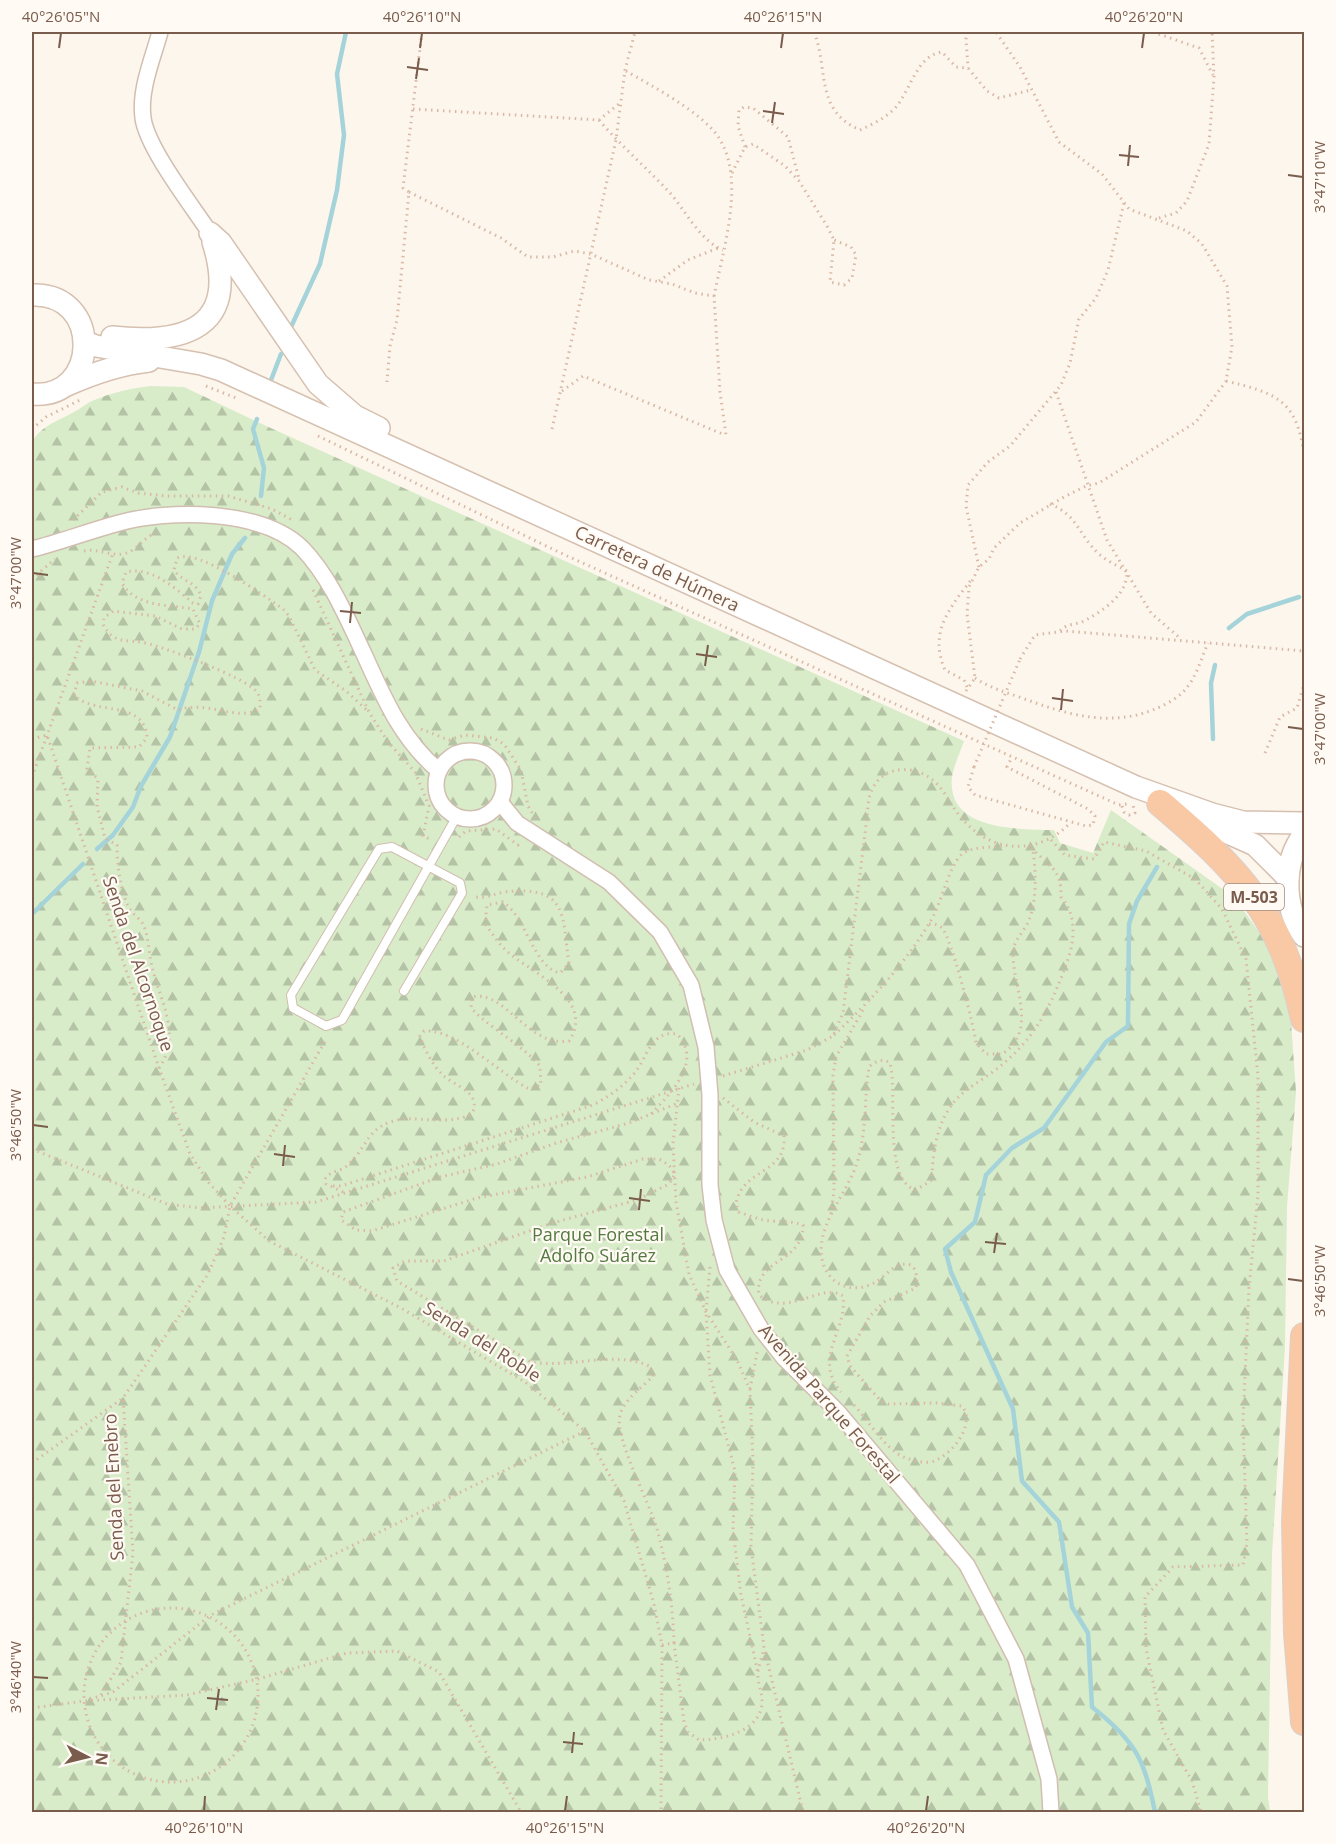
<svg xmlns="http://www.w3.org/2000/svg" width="1336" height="1844" font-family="'Open Sans',sans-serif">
  <defs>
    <pattern id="forest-firs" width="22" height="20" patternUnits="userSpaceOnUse" patternTransform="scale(1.5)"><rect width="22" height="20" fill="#d8ecc9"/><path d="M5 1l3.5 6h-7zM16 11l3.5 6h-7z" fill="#b4c2a5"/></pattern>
  </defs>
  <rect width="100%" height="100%" fill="#fdf6ec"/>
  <!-- forest -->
  <path fill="url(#forest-firs)" d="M151,386L184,387L264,425L964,741C960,753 954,765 952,777C946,831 1018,829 1054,830L1060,843L1093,853L1111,810L1234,897L1267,943L1290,1007L1296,1092L1287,1207L1285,1346L1272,1555L1268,1797L1270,1812H32V442C41,426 56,422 72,413C79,410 85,404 92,401C110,393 132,388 151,386Z"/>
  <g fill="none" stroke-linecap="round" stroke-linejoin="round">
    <!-- stream -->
    <g stroke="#a5d3da" stroke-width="4.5">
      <path d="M291,327L320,264L337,190L344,135L337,74L346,32"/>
      <path d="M271,380L281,354"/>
      <path d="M257,419L253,429L264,468L261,496"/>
      <path d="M1229,628L1247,614L1299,597"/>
      <path d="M1213,739L1211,683L1215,665"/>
      <path d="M97,849L113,835L133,807L141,786L170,737L199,652L212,601L232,554L245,538"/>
      <path d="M32,914L83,864"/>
      <path d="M1155,1812C1144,1758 1136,1742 1092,1707L1088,1633L1072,1607L1059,1522L1022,1481L1013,1409L951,1272L945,1249L975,1222L986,1175L1012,1148L1044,1128L1106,1042L1128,1026L1129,924L1137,901L1157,867"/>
    </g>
    <!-- service casing -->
    <g stroke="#d1beb0" stroke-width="10">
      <path id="service" d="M404,991L462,893L460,883L392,847L379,849L291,995L293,1008L326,1026L342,1020L457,816"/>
    </g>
    <!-- minor casing -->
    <g stroke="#d1beb0" stroke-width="18">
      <g id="minor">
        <path d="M160,32C153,58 139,90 143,118C147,148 192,206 210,233"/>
        <path d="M32,549C61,542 89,531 119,523C169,509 262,509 302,548C330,577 347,618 364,654C384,698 401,739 439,771"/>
        <circle cx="470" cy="785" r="34"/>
        <path d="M500,802L517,823L609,882L660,932L691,985L706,1047L710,1095V1185L714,1220L727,1270L761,1329L784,1358L838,1412L967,1565L1016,1659L1049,1779L1051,1812"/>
      </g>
    </g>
    <!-- secondary casing -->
    <g stroke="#d6c0b0" stroke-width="24">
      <g id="secondary">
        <path d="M210,233L221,243L318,384L355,416L379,428"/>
        <path d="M32,295C103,292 100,400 32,394"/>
        <path d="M112,337C186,345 240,327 213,242"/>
        <path d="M85,342L96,346L201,364L221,370L1136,787L1212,814L1243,822L1304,823"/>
        <path d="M67,385C94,373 120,364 149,361"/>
        <path d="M1208,824L1255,845L1288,878"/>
        <path d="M1304,834C1282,863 1283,907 1304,936"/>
      </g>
    </g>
    <!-- trunk casing -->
    <g stroke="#dad1cd" stroke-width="28">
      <g id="trunk">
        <path d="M1160,803C1240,871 1281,913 1304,1019"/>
        <path d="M1304,1336L1295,1521L1297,1633L1304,1722"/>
      </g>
    </g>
    <!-- path -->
    <g stroke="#d9b8a5" stroke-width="3" stroke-dasharray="1.5 4.5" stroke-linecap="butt">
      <path d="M814,32C829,69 814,110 860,130C873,124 886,118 896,107C910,91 917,55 942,52L956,67L968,68L987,91L999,98L1031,90"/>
      <path d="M968,32L966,39L968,68"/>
      <path d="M1153,32L1199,48L1213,75"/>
      <path d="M626,71C652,86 703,113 719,138C746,180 723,250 714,296"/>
      <path d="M413,109L599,120L620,103"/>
      <path d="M599,120C621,146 647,168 670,193C686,211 700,241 723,250"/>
      <path d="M745,147L738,126L739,110L744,107L753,108L788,137L799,179"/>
      <path d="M732,173L745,147L753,144L785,166L799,181L827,226L834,240L830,282L844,285L852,278L856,255L851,247L834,240"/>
      <path d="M409,192L501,238L528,257H553L574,251L591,254L649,280L672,284L695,293L714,296L720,392L726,435"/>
      <path d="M1159,218L1176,213L1187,201L1209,144L1214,77L1212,32"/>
      <path d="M659,281L688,260L718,248"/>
      <path d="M1226,381C1275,393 1297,399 1304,455"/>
      <path d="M387,382L390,346L397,320L409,192L403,188L422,32"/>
      <path d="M206,386L236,398"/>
      <path d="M562,391L583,376L725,435"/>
      <path d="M1056,392L1107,540L1151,613L1181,639"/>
      <path d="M32,429L46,417L80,400"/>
      <path d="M552,429L616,140L625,70L635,32"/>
      <path d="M318,436L565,555L1119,805L1127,804"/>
      <path d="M1050,504C1079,516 1078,535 1099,554C1107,561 1118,566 1127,571C1128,594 1104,610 1086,620C1077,625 1067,623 1060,631"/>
      <path d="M73,520L102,492L122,487L138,493L166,496H228L272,509L294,521"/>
      <path d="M84,551C97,548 110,556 123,554C138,551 143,537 156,533"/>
      <path d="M979,567L966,506L968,485L988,462L1010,446L1061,385L1070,363L1079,319L1096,298L1108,270L1124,203"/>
      <path d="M1304,574V584"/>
      <path d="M32,579L55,559"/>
      <path d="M313,590L369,712L388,742L415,772L429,806L423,836L432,840"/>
      <path d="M1020,659L1035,635L1066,631L1304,651"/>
      <path d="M975,678C990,688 1005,692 1022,698C1065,714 1110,728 1155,709C1165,705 1176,699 1183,692C1196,679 1201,659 1208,643"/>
      <path d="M967,687L964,680L945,670C929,633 948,610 971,580"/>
      <path d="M966,691L975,678L967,614L969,587L979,567L989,559L994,548L1020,523L1064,497L1086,486L1099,483L1196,422L1226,381L1232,347L1227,286L1202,244L1187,231L1129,209L1102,174L1059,142L1020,67L996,32"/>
      <path d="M421,729L449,740L465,735L493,738L504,744L521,770L528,806L535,818"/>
      <path d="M32,739L47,735L159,1068L190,1154L209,1183L230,1206L269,1241L401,1308L525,1382L585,1431L624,1501L654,1604L662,1645L661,1812"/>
      <path d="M1265,753L1280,717L1297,708L1304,684"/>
      <path d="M974,767L968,787L975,795L1086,826L1093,825L1095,816L1088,809L1007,767L1012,757"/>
      <path d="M32,777L113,553"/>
      <path d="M1122,806L1124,812L1129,815L1135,813L1133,805"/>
      <path d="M459,837L466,831L496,829L518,845L521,841"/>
      <path d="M1051,840L1065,855L1094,859L1104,842L1146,851L1195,879L1222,909L1246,959L1258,1076V1195L1249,1288L1243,1421L1247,1544L1243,1565L1173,1567L1145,1597L1146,1648L1163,1730L1192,1781L1201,1812"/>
      <path d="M929,924C934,924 938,924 942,928C951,937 974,1026 976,1043L986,1054H1002C1039,1031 1012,986 1013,952C1014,939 1025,931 1029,920C1037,900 1036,872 1033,851"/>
      <path d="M834,1035C870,1001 905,964 930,922C941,905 949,866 961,855C973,845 990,849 1005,845"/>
      <path d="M159,1068C181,1036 162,1004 153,971C149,957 149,939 144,926C141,919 133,915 129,908C120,890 117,865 117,845L105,838L97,807L98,779L87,769L90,748L139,747L147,738C145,699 94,716 74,695L77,683L91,681L142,691L178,710C210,700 234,722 260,709C260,702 261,697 256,691C244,677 166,648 146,643C127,639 113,645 103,624L104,618L113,611L155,616L182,629H195L200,624L193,609C170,605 135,607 122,583L126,572C151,566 175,588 193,603L198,604L201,596C196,581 182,582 174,570L177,558C198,548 263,595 283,609L289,616L315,670L346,691L369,712"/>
      <path d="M723,1076L807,1050L833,1036L843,1013L867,817C868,808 868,797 872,790C883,764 916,765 934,781C947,793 953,810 965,822C996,855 1041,854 1071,822"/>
      <path d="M679,1088L673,1144L676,1202L689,1274L706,1312L737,1360L750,1390L753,1461L751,1547L764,1647L803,1812"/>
      <path d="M723,1098L754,1122L784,1136C787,1174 743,1168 736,1203L739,1212C750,1216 762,1221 773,1221C784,1222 792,1221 803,1225C804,1263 753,1259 759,1295C788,1319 822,1281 843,1296C848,1330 812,1358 841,1392"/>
      <path d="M32,1149L167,1204L200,1208L316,1202L694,1084"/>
      <path d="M333,1186H341L593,1105C608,1097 621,1088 632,1076C647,1061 649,1030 677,1034C704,1062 669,1095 649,1116"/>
      <path d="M343,1192L326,1184L325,1179C331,1170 341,1172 348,1165C369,1145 367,1125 402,1119C417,1117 480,1129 474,1102C471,1089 452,1084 443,1075C433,1066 424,1049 420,1036L424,1031C455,1028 499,1073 529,1089L541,1085L540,1066C520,1043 492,1030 471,1008L472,997C505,989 528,1048 569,1041C596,1000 534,974 509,953C499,945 493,934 485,924L487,905L503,902C527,918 533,967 560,973L569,964C562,915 569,885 504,892C493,894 484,900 472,896"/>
      <path d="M831,1214L834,1190L833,1075L836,1057L865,1007"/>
      <path d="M710,1267L706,1312L710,1375L735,1471L733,1530L741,1595L758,1673"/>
      <path d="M750,1389L758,1348"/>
      <path d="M854,1405C870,1422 885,1450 906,1458C914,1461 927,1464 934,1461C953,1454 976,1424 962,1406L937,1403L888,1404L880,1400L850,1366L847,1356L870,1316L884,1302L916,1288C918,1277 917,1260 900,1265C891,1267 883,1279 874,1283C851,1295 827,1284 822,1259C816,1226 845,1196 856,1166C867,1135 864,1099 869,1067C875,1061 883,1058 890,1063C898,1092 882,1181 916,1190L932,1180C932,1158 936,1128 949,1109C960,1091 978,1083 994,1071C1034,1041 1051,1007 1067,962C1075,940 1077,915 1061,897C1062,867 1047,866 1030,846"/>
      <path d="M32,1463L123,1398"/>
      <circle cx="171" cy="1695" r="87"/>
      <path d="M674,1643C673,1605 667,1565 657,1529C650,1503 614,1438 620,1415C624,1399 643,1387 653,1376L651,1367C616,1349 571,1369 531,1362L397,1281L393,1268L405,1261H444L552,1223L637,1200L669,1184L675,1174L669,1165L659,1159H643L587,1177L477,1198L372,1231L356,1230L341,1220L343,1212L440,1177L497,1164L556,1143L629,1123L678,1103"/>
      <path d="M662,1645L674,1643L684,1722L688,1732L699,1740C723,1740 762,1731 762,1701C762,1691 757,1682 758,1672C759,1665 762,1656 764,1649"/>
      <path d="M101,1695L121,1662L133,1553L123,1398L208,1274L224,1237L230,1206L327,1038"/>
      <path d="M90,1699L113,1692L211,1615L585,1431"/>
      <path d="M32,1708L84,1701L187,1695L258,1679L347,1653L397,1651L439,1672L521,1812"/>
    </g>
    <!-- service -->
    <use href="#service" stroke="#fff" stroke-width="8"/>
    <!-- minor -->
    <use href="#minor" stroke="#fff" stroke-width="15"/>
    <!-- secondary -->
    <use href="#secondary" stroke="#fff" stroke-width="21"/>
    <!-- trunk -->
    <use href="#trunk" stroke="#f9c8a4" stroke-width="26"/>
    <!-- path-bridge -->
    <path stroke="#d9b8a5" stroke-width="3" stroke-dasharray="1.5 4.5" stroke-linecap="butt" d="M974,767L1020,659"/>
  </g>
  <!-- ticks -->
  <path fill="none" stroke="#7a5c4d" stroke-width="2" d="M59,48L61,33M420,48L422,33M781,48L783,33M1142,48L1144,33M407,67L428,70M416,79L419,58M763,111L784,114M772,123L775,102M1119,155L1139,157M1128,166L1130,145M1288,175L1303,177M33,573L48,575M340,611L361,613M350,623L352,602M696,654L717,657M705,666L708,645M1052,698L1073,701M1061,710L1063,689M1288,727L1303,729M33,1125L48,1127M274,1154L295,1157M283,1166L285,1145M629,1198L650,1201M639,1210L641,1189M985,1242L1006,1244M994,1253L997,1233M1288,1279L1303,1281M33,1677L48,1678M207,1698L228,1700M216,1710L219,1689M563,1742L583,1744M572,1753L574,1732M204,1811L205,1796M565,1811L567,1796M926,1811L928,1796"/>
  <g text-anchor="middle" stroke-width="4.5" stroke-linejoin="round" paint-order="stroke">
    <!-- shield labels -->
    <rect fill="#fffaf3" stroke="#a28b7f" stroke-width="1.5" x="1224" y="884" width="60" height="26" rx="4.5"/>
    <g font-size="16" font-weight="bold" fill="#7a5c4d">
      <text x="1254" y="903">M-503</text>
    </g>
    <!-- street labels -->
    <g font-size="18" fill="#7a5c4d" stroke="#fffaf3">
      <text transform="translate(657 569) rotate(25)" y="6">Carretera de Húmera</text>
      <text transform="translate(138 964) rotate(71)" y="6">Senda del Alcornoque</text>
      <text transform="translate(482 1342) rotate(32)" y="6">Senda del Roble</text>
      <text transform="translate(829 1404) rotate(49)" y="6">Avenida Parque Forestal</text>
      <text transform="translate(114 1487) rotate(-93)" y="6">Senda del Enebro</text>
    </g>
    <!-- park labels -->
    <g font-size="18" fill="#537a41" stroke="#fffaf3">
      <text x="598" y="1241">Parque Forestal<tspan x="598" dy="21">Adolfo Suárez</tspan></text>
    </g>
  </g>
  <!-- border -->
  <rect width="1336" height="1844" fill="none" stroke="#fffaf3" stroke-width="66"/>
  <!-- north arrow -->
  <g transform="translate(87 1757) rotate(97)" stroke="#fffaf3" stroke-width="4.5" paint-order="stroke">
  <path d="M0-4.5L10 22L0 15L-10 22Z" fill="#7a5c4d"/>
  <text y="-9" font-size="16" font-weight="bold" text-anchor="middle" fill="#7a5c4d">N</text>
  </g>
  <rect x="33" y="33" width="1270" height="1778" fill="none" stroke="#7a5c4d" stroke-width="2"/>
  <g font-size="15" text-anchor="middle" fill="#7a5c4d">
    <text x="61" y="22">40°26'05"N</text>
    <text x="422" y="22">40°26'10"N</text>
    <text x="783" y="22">40°26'15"N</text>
    <text x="1144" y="22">40°26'20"N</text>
    <text transform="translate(1320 177) rotate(-90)" y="5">3°47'10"W</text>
    <text transform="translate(16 573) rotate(-90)" y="5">3°47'00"W</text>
    <text transform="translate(1320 729) rotate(-90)" y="5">3°47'00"W</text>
    <text transform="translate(16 1125) rotate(-90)" y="5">3°46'50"W</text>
    <text transform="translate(1320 1281) rotate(-90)" y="5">3°46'50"W</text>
    <text transform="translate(16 1677) rotate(-90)" y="5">3°46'40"W</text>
    <text x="204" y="1833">40°26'10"N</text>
    <text x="565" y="1833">40°26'15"N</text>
    <text x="926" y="1833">40°26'20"N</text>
  </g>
</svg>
